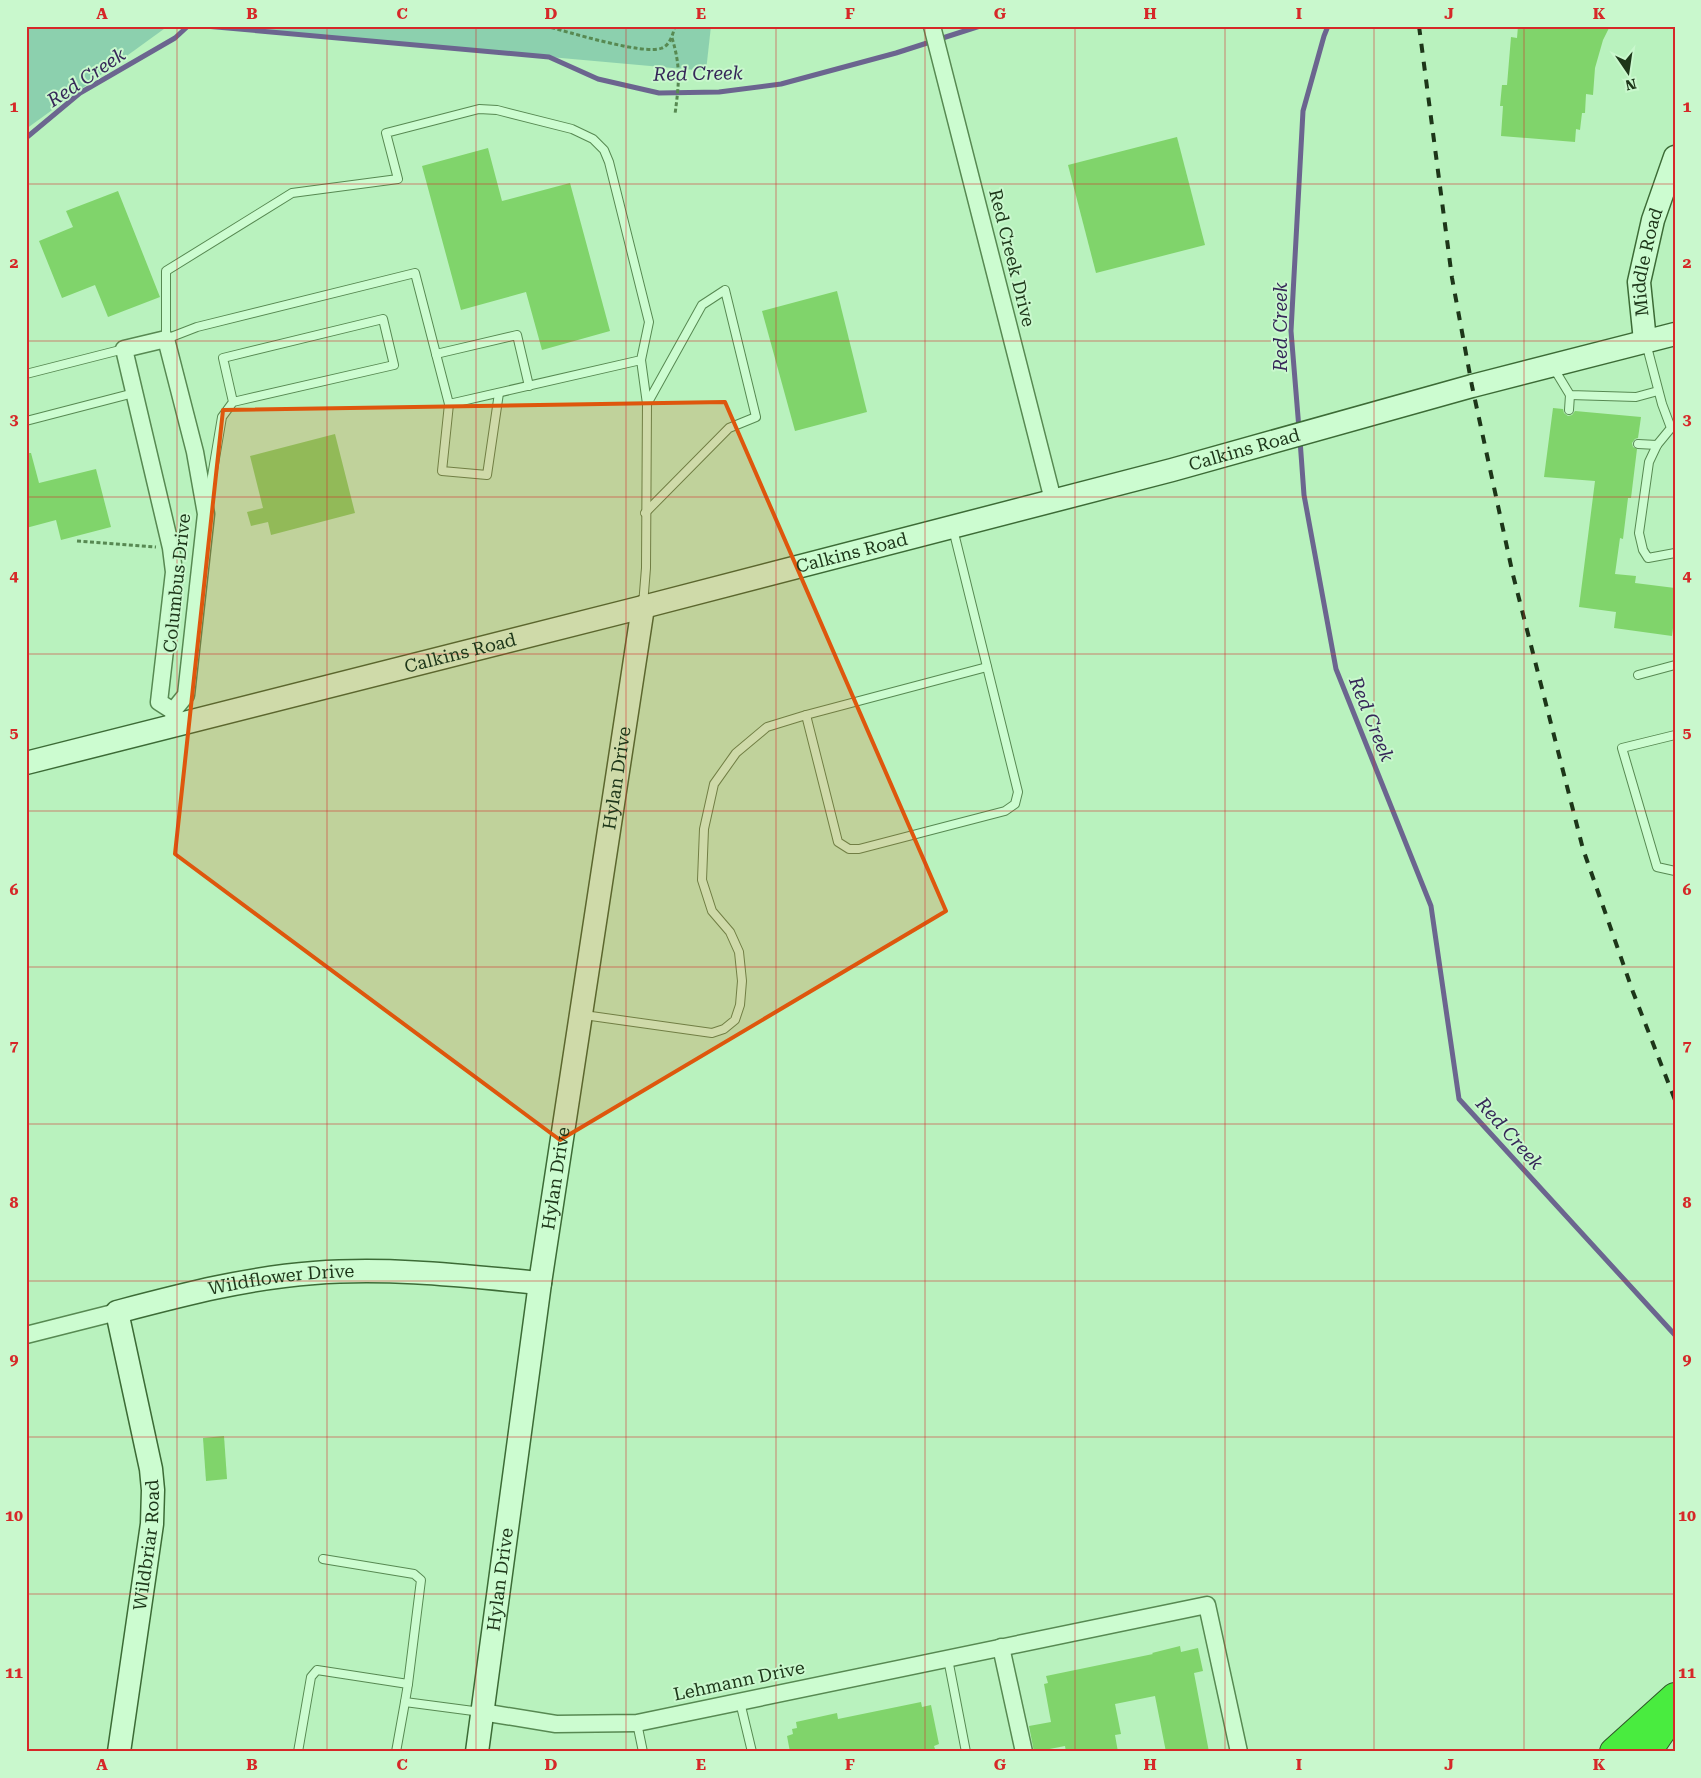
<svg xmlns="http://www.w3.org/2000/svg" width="1701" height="1778" font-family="'Roboto Serif',serif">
  <rect width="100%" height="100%" fill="#b9f2be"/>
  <!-- green -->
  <g fill="#8cd0ae">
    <path d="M26,26H168L26,129Z"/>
    <path d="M205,26H711L706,71Z"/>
  </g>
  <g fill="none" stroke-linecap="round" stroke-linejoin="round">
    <!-- stream -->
    <g stroke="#6b658f" stroke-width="5">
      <path d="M205,26L549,57L598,79L659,93L719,92L781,84L896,53L980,26"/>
      <path d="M26,138L80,93L175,38L188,26"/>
      <path d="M1299,429L1291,331L1303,111L1324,36L1328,26"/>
      <path d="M1300,440L1304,495L1336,669L1431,906L1459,1099L1675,1335"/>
    </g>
  </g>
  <!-- building -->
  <g fill="#80d46b">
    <path d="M1518,26H1610L1603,40L1595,68L1593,95L1586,94L1585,113H1582L1580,130L1576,129L1575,142L1501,136L1503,106H1500L1502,85H1507L1511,37L1517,38Z"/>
    <path d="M1177,137L1205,245L1096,273L1068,165Z"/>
    <path d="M488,148L502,201L570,183L610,331L542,350L526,292L461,310L422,166Z"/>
    <path d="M118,191L160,297L108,317L95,285L62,298L39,241L73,227L66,211Z"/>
    <path d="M837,291L867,412L795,431L762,311Z"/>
    <path d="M1553,408L1563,409L1564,413L1568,416L1572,415L1575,411L1641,417L1638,438L1635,439L1632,443L1633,447L1637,449L1631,498H1628L1623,539L1620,538L1615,574L1636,576L1635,583L1675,588V612L1672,636L1614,628L1616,612L1579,607L1595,481L1544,477Z"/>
    <path d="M335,434L355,513L271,535L268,522L251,526L247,512L263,508L250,456Z"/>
    <path d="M26,453H31L39,483L96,469L111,527L61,540L56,520L26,528Z"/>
    <path d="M224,1436L227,1479L206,1481L203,1438Z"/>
    <path d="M1180,1646L1181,1652L1198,1648L1203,1671L1194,1673L1209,1752H1166L1155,1696L1115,1704L1121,1734L1115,1735L1118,1752H1066L1065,1746L1034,1752L1029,1726L1051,1722L1044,1684L1048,1683L1046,1676L1153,1654L1152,1653Z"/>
    <path d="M921,1702L922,1707L931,1705L939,1744L934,1746L935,1749L930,1750V1752H790L787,1736L793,1734L792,1729L797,1728L796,1722L837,1713L838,1719Z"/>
  </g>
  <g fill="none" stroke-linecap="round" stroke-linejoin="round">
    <!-- lane casing -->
    <g stroke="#578952" stroke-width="10">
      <g id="lane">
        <path d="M1646,343L1662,404L1671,428L1657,445L1649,462L1639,533L1643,550L1648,558L1675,553"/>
        <path d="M436,354L517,335L529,386"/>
        <path d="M641,360L449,404L415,273L197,327L166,339V271L292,193L398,179L386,133L479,109L497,110L572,129L593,139L604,150L609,162L649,322L641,360L647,404L646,568L643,605"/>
        <path d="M1553,367L1570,395L1636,397L1658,391"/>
        <path d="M26,374L124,349"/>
        <path d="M449,404L442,471L487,475L499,393"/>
        <path d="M1569,410L1570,395"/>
        <path d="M26,421L134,393"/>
        <path d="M1638,444L1657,445"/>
        <path d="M208,500L222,417L233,402L394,365L383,319L223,358L233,402"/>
        <path d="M645,513L729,428L756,417L725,290L702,305L647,404"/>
        <path d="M1638,675L1675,665"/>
        <path d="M806,715L987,667"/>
        <path d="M1675,735L1622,748L1657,867L1675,871"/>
        <path d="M584,1015L712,1033L724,1029L735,1020L740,1005L742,981L739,952L730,932L712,911L702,880L704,829L714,784L736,753L767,727L806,715L838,842L849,849H859L1005,811L1015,804L1018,792L953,529"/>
        <path d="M948,1659L966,1752"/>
        <path d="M405,1702L408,1684"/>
        <path d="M740,1702L752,1752"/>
        <path d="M637,1723L643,1752"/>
        <path d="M298,1752L311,1677L317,1670L408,1684L421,1580L414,1574L323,1559"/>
        <path d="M396,1752L405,1702L481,1712"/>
      </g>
    </g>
    <!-- street casing -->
    <g stroke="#578952" stroke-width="19">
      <g id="street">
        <path d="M932,26L1053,500"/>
        <path d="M173,711L159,702L174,572L171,548L124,349L166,339L195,452L206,514L186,695L173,711L174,726"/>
        <path d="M26,1335L117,1312"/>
        <path d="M1001,1647L1024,1752"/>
        <path d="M482,1712L556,1724L637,1723L1207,1605L1239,1752"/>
      </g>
    </g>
    <!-- secondary casing -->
    <g stroke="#3c6b36" stroke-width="25">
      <g id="secondary">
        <path id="s1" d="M1645,341L1639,282L1653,220L1675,157"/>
        <path id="s2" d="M26,763L643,607L1172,470L1472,386L1675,334"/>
        <path id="s3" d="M119,1752L152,1524L153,1490L151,1469L117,1312C182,1295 246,1278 314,1273C390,1267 465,1276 540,1283"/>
        <path id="s4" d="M477,1752L540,1283L643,607"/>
      </g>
    </g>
    <!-- highway casing -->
    <g stroke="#2f5628" stroke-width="30">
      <g id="highway">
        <path d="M1614,1752L1675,1697"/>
        <path d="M1647,1752L1675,1711"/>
      </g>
    </g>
    <!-- path -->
    <g stroke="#578952" stroke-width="3" stroke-dasharray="4 2.5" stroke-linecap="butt">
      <path d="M545,26C566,31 645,56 662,48C670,45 673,34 675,26"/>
      <path d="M672,38C681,67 679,84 675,114"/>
      <path d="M77,541L156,547"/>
    </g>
    <!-- lane -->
    <use href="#lane" stroke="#ccfcd0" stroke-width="8"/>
    <!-- street -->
    <use href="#street" stroke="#ccfcd0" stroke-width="16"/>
    <!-- secondary -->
    <use href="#secondary" stroke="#ccfcd0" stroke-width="22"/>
    <!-- highway -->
    <use href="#highway" stroke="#49ec3f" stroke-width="28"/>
    <!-- rail -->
    <path stroke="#1d3619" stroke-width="4" stroke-dasharray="9 9" stroke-linecap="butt" d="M1419,26L1452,278L1472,386L1513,575L1583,849L1633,992L1675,1100"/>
  </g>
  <!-- marked area -->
  <path fill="#de570d" fill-opacity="0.2" stroke="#de570d" stroke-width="4" stroke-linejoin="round" d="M725,402L946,911L560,1140L175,854L223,410Z"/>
  <!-- grid -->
  <path fill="none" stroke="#d62828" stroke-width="1" stroke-opacity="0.55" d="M177,26V1752M327,26V1752M476,26V1752M626,26V1752M776,26V1752M925,26V1752M1075,26V1752M1225,26V1752M1374,26V1752M1524,26V1752M26,184H1675M26,341H1675M26,497H1675M26,654H1675M26,811H1675M26,967H1675M26,1124H1675M26,1281H1675M26,1437H1675M26,1594H1675"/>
  <g text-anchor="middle" stroke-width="4" stroke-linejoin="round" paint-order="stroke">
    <!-- street labels -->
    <g font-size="18" fill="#1d3619" stroke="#c9f8cd">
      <text transform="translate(1012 258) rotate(76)" y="6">Red Creek Drive</text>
      <text dy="6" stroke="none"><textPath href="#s1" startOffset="80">Middle Road</textPath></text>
      <text dy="6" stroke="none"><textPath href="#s2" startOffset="1258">Calkins Road</textPath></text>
      <text dy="6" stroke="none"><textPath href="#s2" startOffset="852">Calkins Road</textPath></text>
      <text transform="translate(177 583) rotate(-84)" y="6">Columbus Drive</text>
      <text dy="6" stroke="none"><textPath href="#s2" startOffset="448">Calkins Road</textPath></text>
      <text dy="6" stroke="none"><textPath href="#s4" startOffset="984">Hylan Drive</textPath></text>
      <text dy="6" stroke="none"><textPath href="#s4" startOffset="579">Hylan Drive</textPath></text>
      <text dy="6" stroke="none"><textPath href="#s3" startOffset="614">Wildflower Drive</textPath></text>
      <text dy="6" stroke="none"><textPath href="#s3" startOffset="209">Wildbriar Road</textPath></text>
      <text dy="6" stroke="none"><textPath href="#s4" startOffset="174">Hylan Drive</textPath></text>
      <text transform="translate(739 1681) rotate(-12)" y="6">Lehmann Drive</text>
    </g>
    <!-- water labels -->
    <g font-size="19" font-style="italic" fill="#362758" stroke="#c9f8cd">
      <text transform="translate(698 73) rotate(-1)" y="7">Red Creek</text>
      <text transform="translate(86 77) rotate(-34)" y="7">Red Creek</text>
      <text transform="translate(1280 327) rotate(-90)" y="7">Red Creek</text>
      <text transform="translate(1372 719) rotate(68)" y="7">Red Creek</text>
      <text transform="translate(1510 1133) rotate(48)" y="7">Red Creek</text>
    </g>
  </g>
  <!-- border -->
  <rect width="1701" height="1778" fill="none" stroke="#c9f8cd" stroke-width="55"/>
  <!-- north arrow -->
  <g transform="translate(1628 72) rotate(167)" stroke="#c9f8cd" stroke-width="4" paint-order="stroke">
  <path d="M0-4L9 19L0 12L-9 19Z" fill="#1d3619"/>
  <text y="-8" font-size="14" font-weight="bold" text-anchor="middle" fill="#1d3619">N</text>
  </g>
  <rect x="28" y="28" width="1646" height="1722" fill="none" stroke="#d62828" stroke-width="2"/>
  <g font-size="16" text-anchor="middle" font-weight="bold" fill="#d62828">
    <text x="102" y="19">A</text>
    <text x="252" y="19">B</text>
    <text x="402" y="19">C</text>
    <text x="551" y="19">D</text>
    <text x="701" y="19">E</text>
    <text x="850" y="19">F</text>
    <text x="1000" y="19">G</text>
    <text x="1150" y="19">H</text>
    <text x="1299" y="19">I</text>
    <text x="1449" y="19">J</text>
    <text x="1599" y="19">K</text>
    <text x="14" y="112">1</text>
    <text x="1687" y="112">1</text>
    <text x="14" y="268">2</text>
    <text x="1687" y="268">2</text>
    <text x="14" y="425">3</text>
    <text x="1687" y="425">3</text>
    <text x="14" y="581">4</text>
    <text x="1687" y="581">4</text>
    <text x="14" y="738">5</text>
    <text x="1687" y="738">5</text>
    <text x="14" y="895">6</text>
    <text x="1687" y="895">6</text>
    <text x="14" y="1051">7</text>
    <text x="1687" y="1051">7</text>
    <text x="14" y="1208">8</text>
    <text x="1687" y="1208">8</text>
    <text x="14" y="1365">9</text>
    <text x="1687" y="1365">9</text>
    <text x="14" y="1521">10</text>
    <text x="1687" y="1521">10</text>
    <text x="14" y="1678">11</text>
    <text x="1687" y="1678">11</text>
    <text x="102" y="1770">A</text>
    <text x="252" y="1770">B</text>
    <text x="402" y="1770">C</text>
    <text x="551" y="1770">D</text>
    <text x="701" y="1770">E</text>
    <text x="850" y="1770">F</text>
    <text x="1000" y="1770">G</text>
    <text x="1150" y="1770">H</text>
    <text x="1299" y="1770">I</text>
    <text x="1449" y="1770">J</text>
    <text x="1599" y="1770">K</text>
  </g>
</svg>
